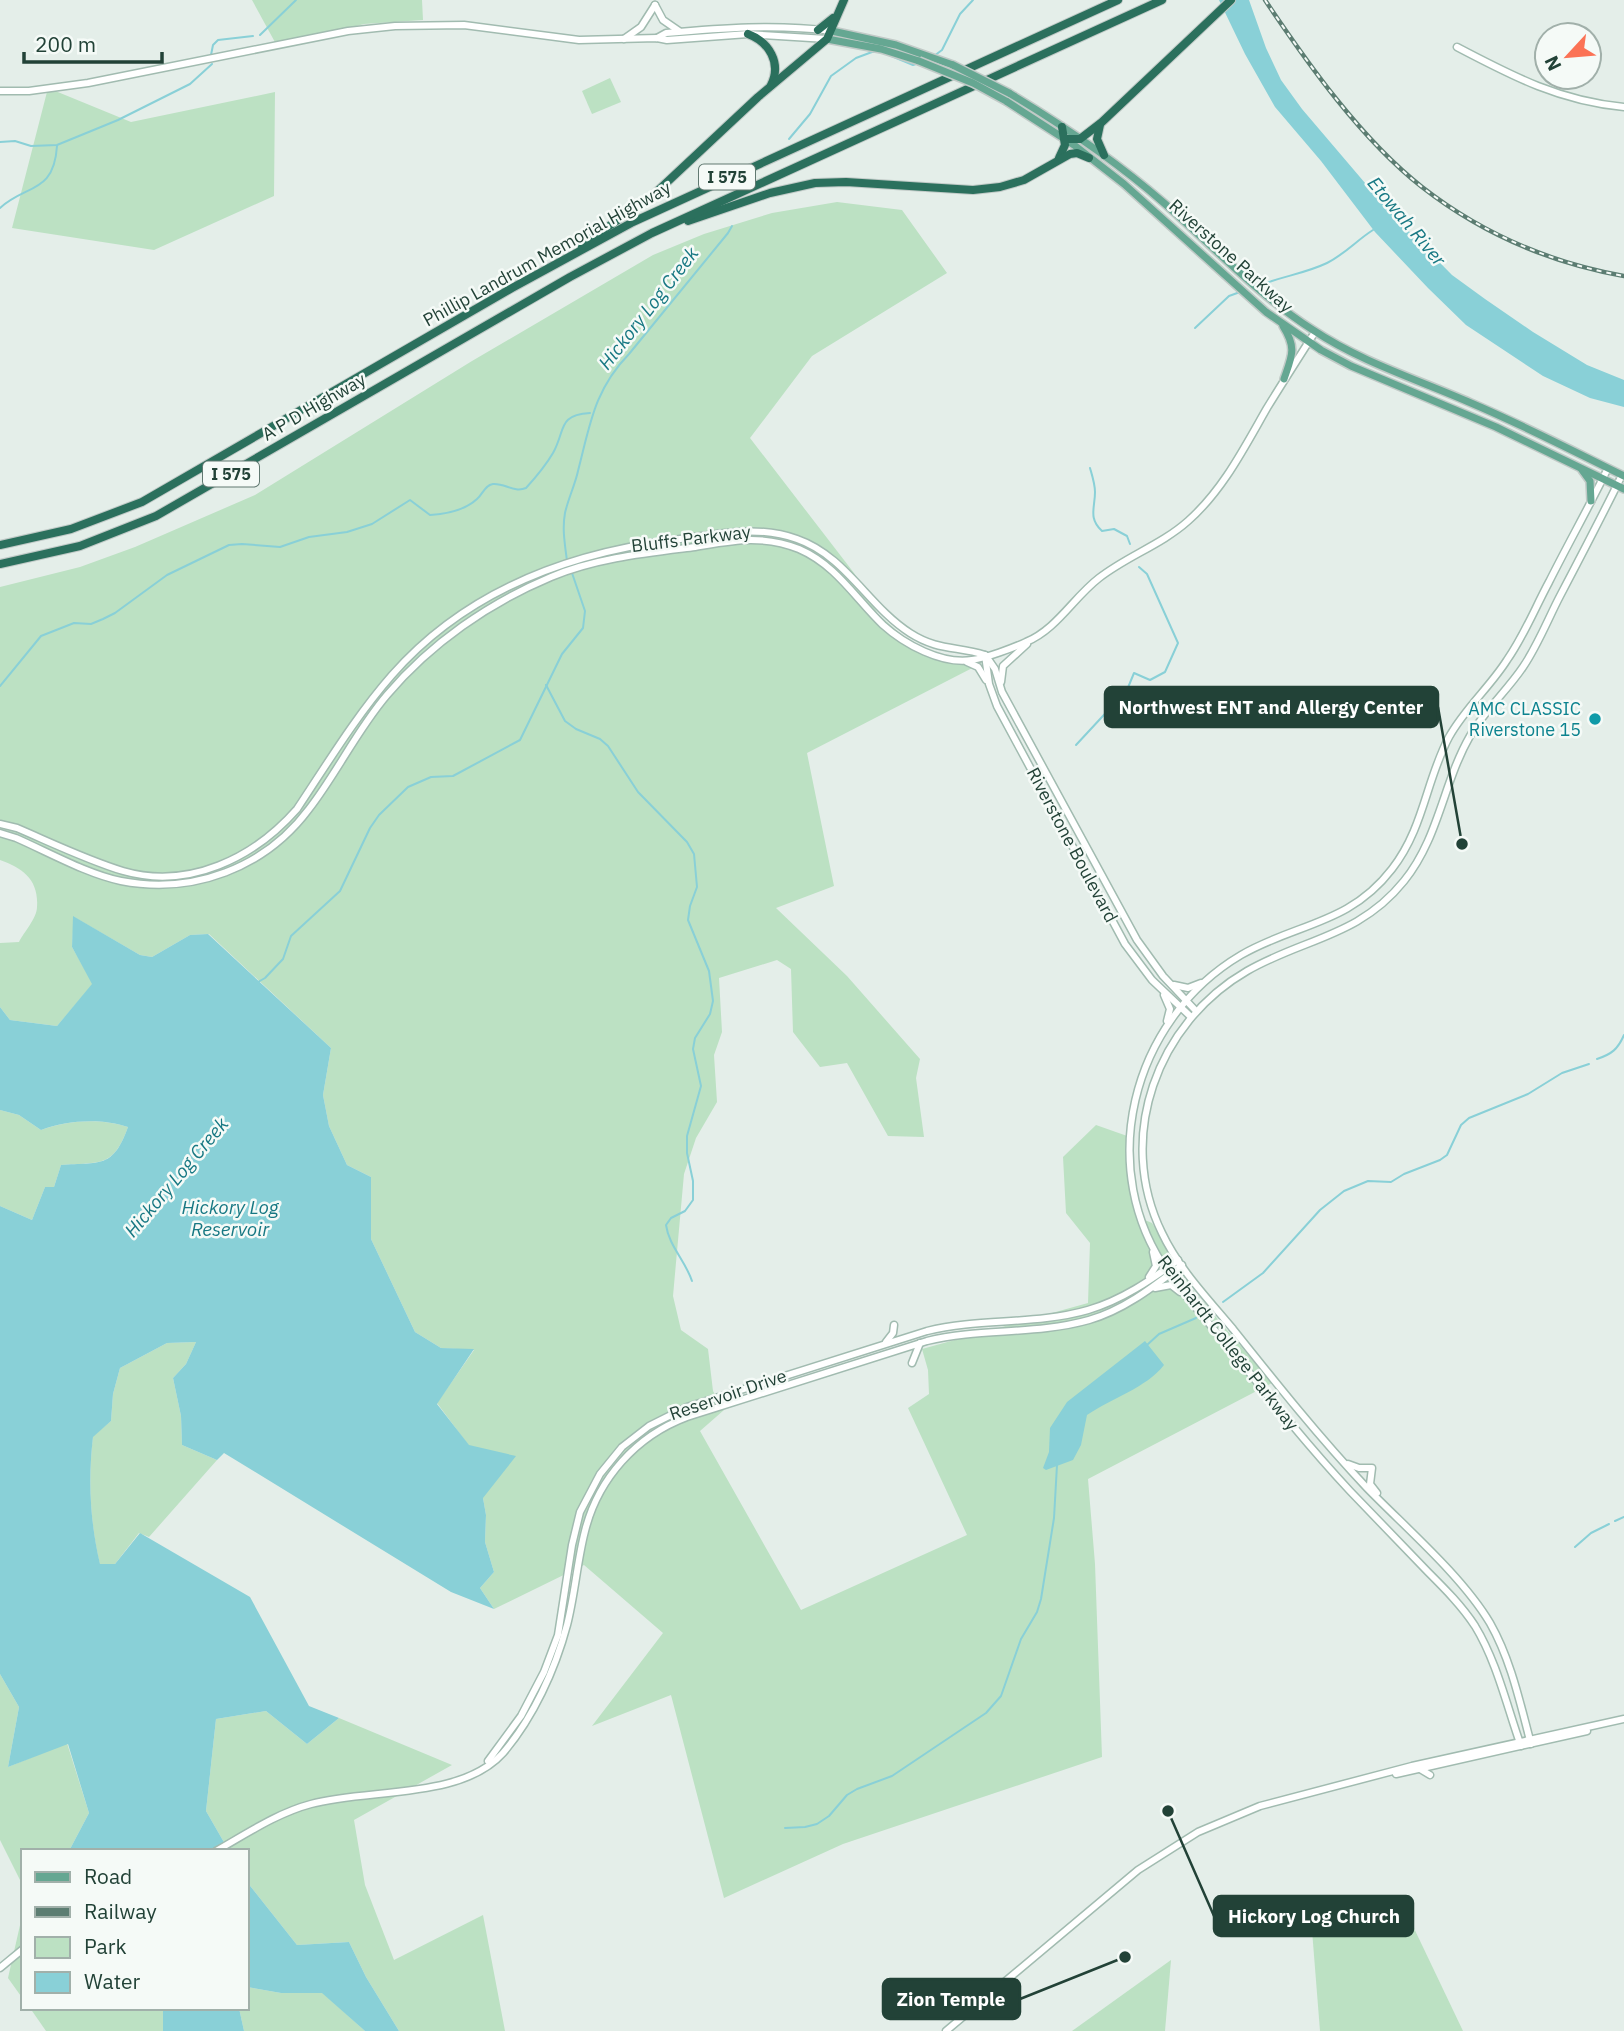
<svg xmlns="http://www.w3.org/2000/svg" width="1624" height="2031" font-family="'IBM Plex Sans',sans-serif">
  <rect width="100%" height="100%" fill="#e4eee9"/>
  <!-- green -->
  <g fill="#bce1c3">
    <path d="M252,0H422L423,20L364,24L316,37L276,44Z"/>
    <path d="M610,78L621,102L592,114L582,91Z"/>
    <path d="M48,88L131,122L275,92L274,196L154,250L12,228Z"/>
    <path d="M837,202L902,210L947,273L812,356L750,438L854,573L878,614L911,643L936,655L982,663L807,753L834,886L776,908L847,976L920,1059L916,1078L924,1137L888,1136L847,1063L820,1067L793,1032L791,969L777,960L719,978L722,1032L714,1055L717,1102L696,1138L684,1174L673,1296L681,1330L708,1349L713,1391L724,1410L700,1431L801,1610L967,1535L908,1408L929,1394L928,1370L922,1349L1088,1303L1090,1243L1066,1213L1063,1157L1096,1125L1130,1137L1131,1183L1140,1218L1152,1223L1193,1290L1272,1383L1088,1479L1095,1564L1102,1757L843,1844L724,1898L671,1695L592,1726L663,1633L584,1565L494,1609L480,1588L494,1572L485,1542L486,1515L483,1498L469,1446L437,1403L474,1350L441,1348L415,1332L371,1239V1177L347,1165L329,1126L323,1095L331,1048L209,934L190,935L152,957L140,955L74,917L72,947L93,984L57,1026L10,1020L0,1007V943L19,942C24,932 37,918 37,907C39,880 23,868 0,860V587L80,567L135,547L255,495L472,361L653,255L704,234L772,213Z"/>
    <path d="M0,1110L19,1115L41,1130C68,1120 102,1118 128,1127C113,1168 101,1162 61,1165L54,1187H45L32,1220L0,1206Z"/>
    <path d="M196,1342L186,1364L173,1378L181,1416L182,1445L217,1460L149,1537L139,1533L115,1564L100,1565C90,1522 88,1480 93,1436L111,1421L113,1394L120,1368L167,1343Z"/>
    <path d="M0,1674L19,1707L8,1767L67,1743L89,1813L69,1851H23V1886L0,1840Z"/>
    <path d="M266,1711L307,1744L339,1718L452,1765L354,1820L365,1885L394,1960L483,1915L505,2031H399L366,1977L349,1942L297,1945L247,1882V1851H229L206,1811L216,1719Z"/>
    <path d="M1401,1901L1463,2031H1320L1310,1905Z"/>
    <path d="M23,1912V1999L8,1978Z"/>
    <path d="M1171,1960L1165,2031H1072Z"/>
    <path d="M247,1987L281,1993H323L365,2031H244L239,2008H247Z"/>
    <path d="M30,2008H163V2031H46Z"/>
  </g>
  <!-- water -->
  <g fill="#89d0d7">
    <path d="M1219,0H1249L1266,48L1281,80L1302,109L1388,210L1452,275L1485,299L1533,332L1587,365L1624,380V407L1590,398L1543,376L1466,325L1428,288L1375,232L1321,161L1275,107L1245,54Z"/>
    <path d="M73,916L140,955L152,957L190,935L208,934L331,1048L323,1095L329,1126L347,1165L371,1177V1239L415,1332L441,1348L474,1349L437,1404L469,1445L516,1456L483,1498L486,1515L485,1542L494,1572L480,1588L494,1609L451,1592L224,1453L217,1460L182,1445L181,1416L173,1378L186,1364L196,1342L167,1343L120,1368L113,1394L111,1421L93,1437C88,1480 90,1521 100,1564H115L140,1533L250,1597L309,1706L339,1718L307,1744L266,1711L216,1719L206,1811L229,1851H69L89,1813L68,1744L8,1767L19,1707L0,1674V1206L32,1220L45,1187H54L61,1165C100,1162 113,1169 128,1127C102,1118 67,1120 41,1130L19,1115L0,1110V1007L10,1020L57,1026L92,984L72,947Z"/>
    <path d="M1145,1341L1164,1365C1146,1388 1112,1398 1087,1415L1081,1445L1073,1460L1046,1470L1043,1468L1049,1452L1050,1428L1067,1402Z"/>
    <path d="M247,1882L297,1945L349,1942L366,1977L399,2031H365L322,1993H281L247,1987Z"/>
    <path d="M163,2008H239L244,2031H163Z"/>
  </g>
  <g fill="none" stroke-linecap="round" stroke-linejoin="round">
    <!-- stream -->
    <g stroke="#89d0d7" stroke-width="2">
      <path d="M260,35L296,0"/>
      <path d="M211,55L213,45L218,40L253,36"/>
      <path d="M889,55L913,65L916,64"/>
      <path d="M934,56L942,50L960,14L973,0"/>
      <path d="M789,139L810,114L831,76L856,58L872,52H880"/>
      <path d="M0,142L15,141L31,146L57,145L118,120L190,84L212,64"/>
      <path d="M0,208C26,184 54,194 57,146"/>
      <path d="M1258,286C1282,276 1304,274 1327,263C1345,254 1357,240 1373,230"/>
      <path d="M1195,328L1229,296L1240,292"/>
      <path d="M1090,468C1092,475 1095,484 1095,492C1095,508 1088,518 1102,531L1114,529L1127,536L1130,544"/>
      <path d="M567,561C565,545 562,529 565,513C568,499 575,485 578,471C590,425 594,390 629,354L728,233L732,226"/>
      <path d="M546,685L565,721L576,729L600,739L608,746L638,792L687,842L694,854L697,887L690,906L688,920L709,971L713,1001L710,1014L695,1038L693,1049L701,1086L687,1136V1153L693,1181V1200L685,1211L671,1218L666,1225C669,1246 685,1260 692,1281"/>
      <path d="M0,686L41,636L74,623L91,624L103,619L115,613L167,575L229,545L242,544L280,547L309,537L347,532L372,524L410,500L430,515C447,514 464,511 477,499C483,494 485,485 493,484C505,483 514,493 526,488C536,477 546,465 553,453C566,430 557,415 590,413"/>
      <path d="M1076,745L1127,690L1134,673L1150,680L1165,672L1178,643L1147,574L1139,567"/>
      <path d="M258,982L265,978L283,959L291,936L340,891L370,828L379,815L408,787L431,777L453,776L520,740L562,654L583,628L585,611L572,573"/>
      <path d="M1597,1059C1612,1054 1618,1049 1624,1035"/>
      <path d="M1223,1302L1263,1273L1320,1210L1344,1191L1368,1181L1391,1182L1404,1174L1440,1160L1447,1155L1461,1125L1469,1118L1528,1094L1562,1073L1589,1064"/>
      <path d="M1147,1345L1159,1334L1196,1318"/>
      <path d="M1615,1521L1624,1517"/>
      <path d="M1575,1547L1591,1533L1609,1524"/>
      <path d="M785,1828L805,1827L817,1824L829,1816L847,1795L857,1789L892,1776L986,1713L1001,1696L1021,1639L1037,1612L1041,1599L1054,1518L1057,1465"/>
    </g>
    <!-- secondary casing -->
    <g stroke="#a1bbb0" stroke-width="9">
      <g id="secondary">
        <path d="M655,5L663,20L679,31"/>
        <path d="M657,38L666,33C722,28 775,24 832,31"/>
        <path d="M624,39L641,27L655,5"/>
        <path d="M1457,47C1514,77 1560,101 1624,107"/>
        <path d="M0,91H29L88,83L348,31L395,26L464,25L579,40L657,38L667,40L748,34L827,39"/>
        <path d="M985,655L989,684L997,706L1125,944L1152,980L1191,1017"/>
        <path d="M986,656L995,669L1002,692L1137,940L1163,976L1196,1011"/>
        <path d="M967,662L978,667L986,680"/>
        <path d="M1001,682L1003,666L1027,644"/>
        <path d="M0,824L17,828C52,843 87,860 123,871C189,890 254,858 297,809C327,764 356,716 392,675C465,592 564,554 672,540C714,535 756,524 797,539C846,556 868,606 910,633C938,651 957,646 985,655"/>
        <path d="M0,833L16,838C48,852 87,874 121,881C193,895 265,868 309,809C337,773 357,730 387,695C431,643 489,603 551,577C596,558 647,553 695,547C713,544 733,540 751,540C767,540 784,543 799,549C836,565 855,598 883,625C904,644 942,665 972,660C986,658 1013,648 1026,642C1057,629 1073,598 1099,578C1127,556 1161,545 1188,521C1223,490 1244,448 1267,408C1283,382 1299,357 1315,332"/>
        <path d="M1174,985L1188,988L1201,983"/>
        <path d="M1164,995L1170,1009L1167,1021"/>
        <path d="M1149,1277L1156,1266L1153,1252"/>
        <path d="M1155,1288L1171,1285L1180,1292"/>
        <path d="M886,1342L893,1333L894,1325"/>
        <path d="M912,1363L920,1343"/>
        <path d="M1348,1464L1359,1468H1372L1370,1484L1377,1493"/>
        <path d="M1531,1744C1520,1703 1511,1660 1490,1623C1462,1576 1406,1528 1367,1488C1319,1437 1276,1383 1233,1329C1208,1299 1179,1269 1162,1233C1115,1137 1157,1023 1247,971C1304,938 1359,937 1404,881C1439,838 1443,783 1470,736C1484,711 1507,691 1523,667C1538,645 1548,619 1560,596C1581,556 1602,516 1622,475"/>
        <path d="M1521,1746C1507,1707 1497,1662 1475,1626C1462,1606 1445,1589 1428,1572C1402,1545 1376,1518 1350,1491C1310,1448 1273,1402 1236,1356C1214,1329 1191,1303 1170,1275C1093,1170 1131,1020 1241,955C1296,923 1349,925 1392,869C1424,828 1426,780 1449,737C1465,708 1490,687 1507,660C1524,636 1535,608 1549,582C1568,544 1589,507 1608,468"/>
        <path d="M488,1761L521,1716L544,1672L558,1635L572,1545L580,1512L600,1474L622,1447L649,1426L687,1407L927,1331C980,1318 1036,1325 1088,1310C1122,1300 1151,1280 1178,1260"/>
        <path d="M1420,1769L1430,1775"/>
        <path d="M1396,1774L1587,1731"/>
        <path d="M216,1851C246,1834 277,1813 311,1804C368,1788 461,1800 503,1753C533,1718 555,1670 567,1625C575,1594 577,1562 585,1531C598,1479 636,1436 687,1417L927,1341C980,1328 1036,1335 1089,1320C1124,1310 1153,1287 1182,1265"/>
        <path d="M0,1968L23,1949"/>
        <path d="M946,2031L1138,1870L1198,1832L1260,1806L1412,1766L1624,1719"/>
      </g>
    </g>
    <!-- primary casing -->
    <g stroke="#c1cac7" stroke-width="10">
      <g id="primary">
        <path d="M832,31L896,45L953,65"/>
        <path d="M827,39L881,49L919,61"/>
        <path d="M1009,93C1064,126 1117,162 1164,203C1213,246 1258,295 1313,330C1361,362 1419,380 1471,403C1523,425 1573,451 1624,476"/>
        <path d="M1006,101L1074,145L1124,184L1266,312L1321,350L1351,366L1496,427L1624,489"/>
        <path d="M1283,326C1297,348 1292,356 1284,379"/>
        <path d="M1582,470L1590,481L1591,501"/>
      </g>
    </g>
    <!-- highway casing -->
    <g stroke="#c1cac7" stroke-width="10">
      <g id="highway">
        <path d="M818,30L833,18"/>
        <path d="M748,34C769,42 782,63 771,85"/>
        <path d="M1100,125L1097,139L1104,155"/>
        <path d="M1065,139H1080L1102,122L1231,0"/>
        <path d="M1059,158L1065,145L1062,127"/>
        <path d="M688,221L770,193L815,183L846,182L973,190L1000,187L1024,180L1070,154L1077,153L1089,158"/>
        <path d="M581,245L649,199L758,97L827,39L844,0"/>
        <path d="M0,545L71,529L142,502L512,288L633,222L1118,0"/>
        <path d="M0,564L80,546L156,516L570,277L652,233L1162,0"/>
      </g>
    </g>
    <!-- secondary -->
    <use href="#secondary" stroke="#fff" stroke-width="6"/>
    <!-- primary -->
    <use href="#primary" stroke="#65a792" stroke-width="7"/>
    <!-- highway -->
    <use href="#highway" stroke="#2b705d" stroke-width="8"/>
    <!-- rail casing -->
    <g stroke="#5c7d72" stroke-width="4.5">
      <path id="rail" d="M1265,0C1308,64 1361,139 1422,187C1481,233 1551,263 1624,276"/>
    </g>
    <!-- rail -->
    <use href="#rail" stroke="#f5faf7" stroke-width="2" stroke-dasharray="5" stroke-linecap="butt"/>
    <!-- primary-bridge casing -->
    <g stroke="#c1cac7" stroke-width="10" stroke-linecap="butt">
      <g id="primary-bridge">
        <path d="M919,61L973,83L1006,101"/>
        <path d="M953,65L1009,93"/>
      </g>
    </g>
    <!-- primary-bridge -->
    <use href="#primary-bridge" stroke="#65a792" stroke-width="7"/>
  </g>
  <!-- markers -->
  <circle fill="#0f9aa8" stroke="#f5faf7" stroke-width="2.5" cx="1595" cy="719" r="7"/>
  <g text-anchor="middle" stroke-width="5" stroke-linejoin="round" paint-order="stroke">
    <!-- shield labels -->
    <g fill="#f5faf7" stroke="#617971" stroke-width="2">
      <rect x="699" y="164.5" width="56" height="25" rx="5"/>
      <rect x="203" y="461.5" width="56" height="25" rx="5"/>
    </g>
    <g font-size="16" font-weight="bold" fill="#224237">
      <text x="727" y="183">I 575</text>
      <text x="231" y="480">I 575</text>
    </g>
    <!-- street labels -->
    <g font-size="18" fill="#224237" stroke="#f5faf7">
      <text transform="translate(547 254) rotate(-29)" y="6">Phillip Landrum Memorial Highway</text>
      <text transform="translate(1231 256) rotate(42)" y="6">Riverstone Parkway</text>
      <text transform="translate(314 407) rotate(-30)" y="6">A P D Highway</text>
      <text transform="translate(691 539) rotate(-7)" y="6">Bluffs Parkway</text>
      <text transform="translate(1072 845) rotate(62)" y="6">Riverstone Boulevard</text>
      <text transform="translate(1228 1343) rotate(52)" y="6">Reinhardt College Parkway</text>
      <text transform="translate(728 1395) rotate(-19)" y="6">Reservoir Drive</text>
    </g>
    <!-- culture labels -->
    <g font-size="18" fill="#0d838f" stroke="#f5faf7" text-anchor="end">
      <text x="1581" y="715">AMC CLASSIC<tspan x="1581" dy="21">Riverstone 15</tspan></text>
    </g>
    <!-- water labels -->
    <g font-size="19" font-style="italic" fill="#177883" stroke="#f5faf7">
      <text transform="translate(1407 221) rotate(50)" y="7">Etowah River</text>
      <text transform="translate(648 308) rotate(-52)" y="7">Hickory Log Creek</text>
      <text transform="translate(176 1177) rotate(-50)" y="7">Hickory Log Creek</text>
      <text x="230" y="1214">Hickory Log<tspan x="230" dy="22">Reservoir</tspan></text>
    </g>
  </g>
  <!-- callouts -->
  <path fill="none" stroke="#224237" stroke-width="2.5" d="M1462 844L1438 707M1168 1811L1214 1916M1125 1957L1020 1999"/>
  <g fill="#224237" stroke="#f5faf7" stroke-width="2.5">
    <circle cx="1462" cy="844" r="7"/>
    <circle cx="1168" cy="1811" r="7"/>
    <circle cx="1125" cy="1957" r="7"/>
  </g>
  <g fill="#224237" stroke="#224237" stroke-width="2.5">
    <rect x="1105" y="687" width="333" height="40" rx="7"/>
    <rect x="1214" y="1896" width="199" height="40" rx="7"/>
    <rect x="883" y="1979" width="137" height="40" rx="7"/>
  </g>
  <g font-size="19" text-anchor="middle" font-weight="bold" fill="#fff">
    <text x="1271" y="714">Northwest ENT and Allergy Center</text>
    <text x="1314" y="1923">Hickory Log Church</text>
    <text x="951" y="2006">Zion Temple</text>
  </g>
  <!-- legend -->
  <rect x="21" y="1849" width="228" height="161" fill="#f5faf7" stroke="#a1b0aa" stroke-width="2"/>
  <rect x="35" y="1872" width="35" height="10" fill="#65a792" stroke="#a1b0aa" stroke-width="2"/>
  <text x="84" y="1884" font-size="21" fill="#224237">Road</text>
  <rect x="35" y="1907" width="35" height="10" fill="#5c7d72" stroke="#a1b0aa" stroke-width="2"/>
  <text x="84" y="1919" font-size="21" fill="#224237">Railway</text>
  <rect x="35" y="1937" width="35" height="21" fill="#bce1c3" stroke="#a1b0aa" stroke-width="2"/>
  <text x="84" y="1954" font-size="21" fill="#224237">Park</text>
  <rect x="35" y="1972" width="35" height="21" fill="#89d0d7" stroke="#a1b0aa" stroke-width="2"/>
  <text x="84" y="1989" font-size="21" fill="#224237">Water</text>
  <!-- north arrow -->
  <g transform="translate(1568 56) rotate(244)"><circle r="33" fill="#f5faf7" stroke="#a1b0aa" stroke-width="2"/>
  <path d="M0-5L12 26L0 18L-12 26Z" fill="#fb7255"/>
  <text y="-10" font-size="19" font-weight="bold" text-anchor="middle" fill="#224237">N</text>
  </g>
  <!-- scale -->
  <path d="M24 52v10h138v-10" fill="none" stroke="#224237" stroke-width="3.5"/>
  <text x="35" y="52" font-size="21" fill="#224237" stroke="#f5faf7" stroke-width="5" paint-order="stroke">200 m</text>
</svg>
